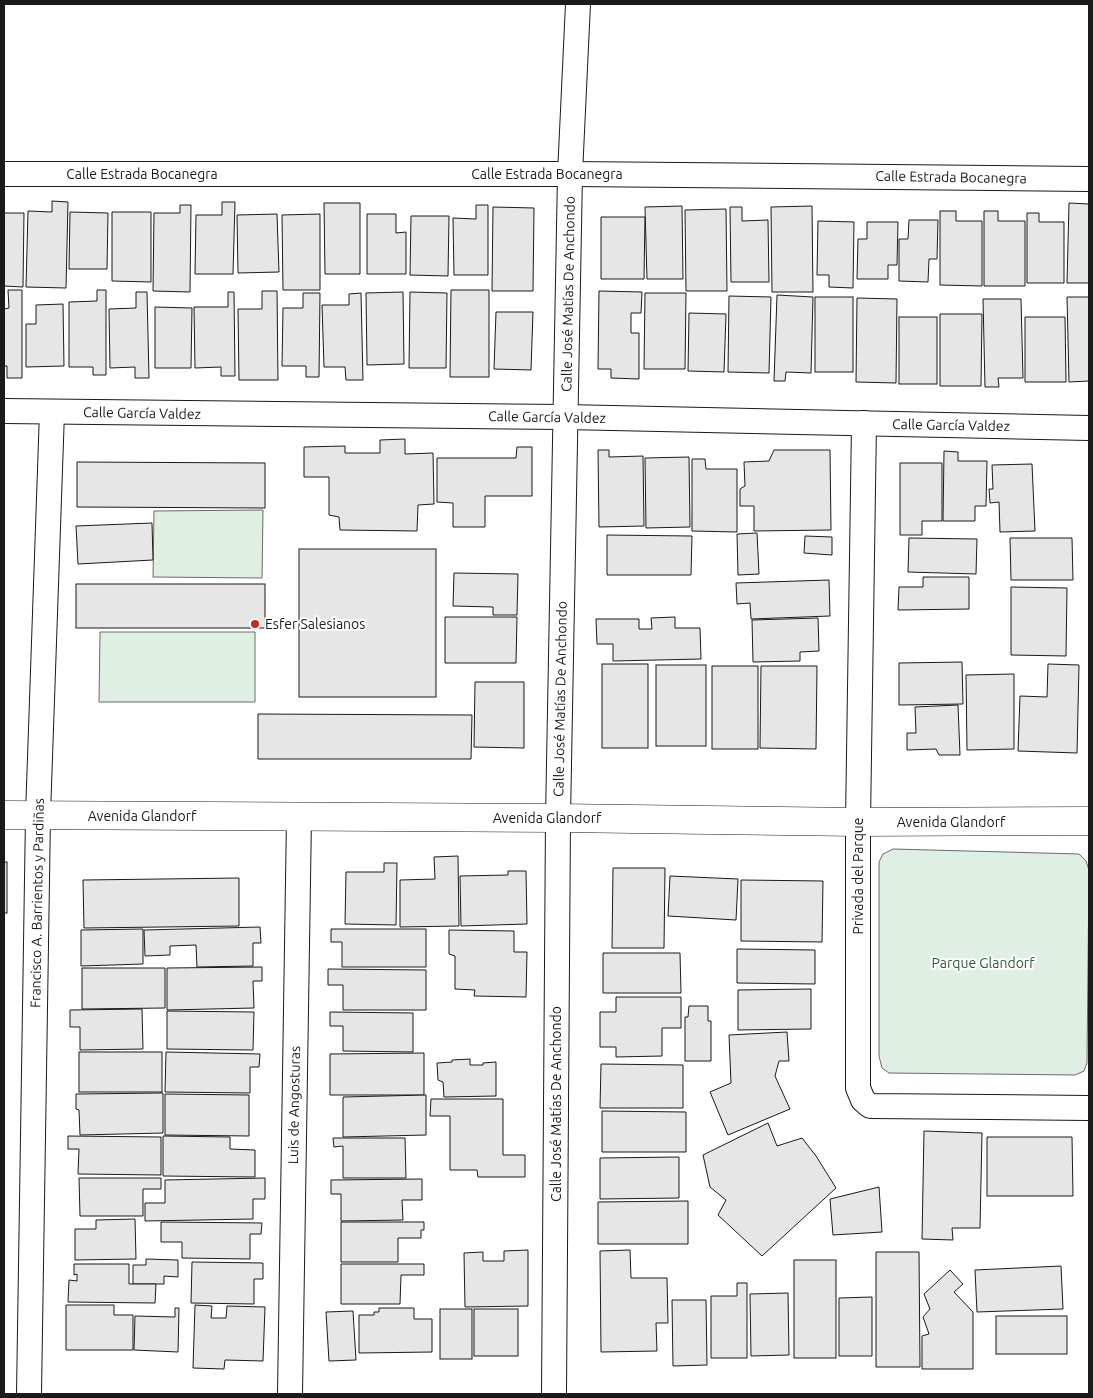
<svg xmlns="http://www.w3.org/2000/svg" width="1093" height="1398" font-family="Ubuntu,sans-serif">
  <rect width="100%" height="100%" fill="#fff"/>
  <!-- green -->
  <g fill="#e0efe3" stroke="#6a6a6a">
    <path d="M263,510L262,578L153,577L154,511Z"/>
    <path d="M100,632H255V702H99Z"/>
    <path d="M893,849L1079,854L1086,861L1089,870L1087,1063L1084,1071L1075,1075L889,1073L882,1068L879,1056V862L883,854Z"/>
  </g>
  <!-- building -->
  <g fill="#e6e6e6" stroke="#1a1a1a">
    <path d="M52,201L68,202L66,288L26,287L28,211L52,212Z"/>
    <path d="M222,202H235L233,274H195L196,215H222Z"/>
    <path d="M324,203H360V274H325Z"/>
    <path d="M1069,203L1089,204V283H1067Z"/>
    <path d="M180,205H191L190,292L153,291L154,213H180Z"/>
    <path d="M476,205H488V275H454L453,218L476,219Z"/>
    <path d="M682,206L683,279H647L645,207Z"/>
    <path d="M812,206L813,292H772L771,207Z"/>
    <path d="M493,207L534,208L533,291H492Z"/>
    <path d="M730,207H742V221L768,220L769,282H731Z"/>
    <path d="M726,209L727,291H686L685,210Z"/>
    <path d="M940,211H956V221H982V286L940,285Z"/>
    <path d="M984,211H998V221H1025V286H984Z"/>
    <path d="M70,212L108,213L107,269H69Z"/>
    <path d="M112,212H151V282L112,281Z"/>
    <path d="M4,213H24L23,287L4,286Z"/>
    <path d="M1027,213H1039V222H1064V283H1027Z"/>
    <path d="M277,214L279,272L238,273L237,215Z"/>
    <path d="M320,214V290H283L282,215Z"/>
    <path d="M367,214H396V233L406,232V274H367Z"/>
    <path d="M411,216H449L448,276L410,275Z"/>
    <path d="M601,217H645L644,279H601Z"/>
    <path d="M909,220H938L937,259H929L928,282L899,281V239H908Z"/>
    <path d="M818,221L854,222L853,288L829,287V275H817Z"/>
    <path d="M867,222H898L897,265H888V279H857L858,239H867Z"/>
    <path d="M8,290H22V378H7V366H4V309L9,308Z"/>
    <path d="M97,290H106V375H93V367H69V302L97,301Z"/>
    <path d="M451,290H489V377H450Z"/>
    <path d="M262,291H277L278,380H239L238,309H262Z"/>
    <path d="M599,291L642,292L641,313H631V333H639V379L611,378V369H598Z"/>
    <path d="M136,292H147L149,378H135V367L110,368L109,309L136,308Z"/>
    <path d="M228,292H234L235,376H221V367L195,368L194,307H228Z"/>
    <path d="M403,292L404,364L367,365L366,293Z"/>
    <path d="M410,292L447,293L446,368H409Z"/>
    <path d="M303,293H320L319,377H306V366H282L283,308H303Z"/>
    <path d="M361,293L363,380H346L345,367H324L322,305H349V294Z"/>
    <path d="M645,293H686L685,369H644Z"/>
    <path d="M777,295L813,297L811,373L786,372L785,381H774Z"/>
    <path d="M729,296L771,297L769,373L728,372Z"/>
    <rect x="815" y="297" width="38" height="75"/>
    <path d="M1067,297H1089V381L1069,382Z"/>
    <path d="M857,298L897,299L896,383L856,382Z"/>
    <path d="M983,299H1021L1023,378H998L999,387H985Z"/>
    <path d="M63,304L64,366L26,367V324H36V305Z"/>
    <path d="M155,307L192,308L191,368H155Z"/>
    <path d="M496,312H533L531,370L494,369Z"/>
    <path d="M689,313L726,314L724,372L688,371Z"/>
    <path d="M940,314H982L981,386H940Z"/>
    <rect x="899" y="317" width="38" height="67"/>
    <path d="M1025,317H1065L1066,382H1025Z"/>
    <path d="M405,439V454L433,453L434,504L418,505L417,531L340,530L339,517L329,515V477H304V447L345,446V453H380V440Z"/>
    <path d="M517,447H532V496H485V527H453V503L437,502V458H516Z"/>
    <path d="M598,450H609V457L643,456L644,526L599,527Z"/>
    <path d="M774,450H830L831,530L754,531V506H740V489L745,486L744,462L769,461Z"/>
    <path d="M944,451L958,452V461H987L986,506H975V521H943Z"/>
    <path d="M689,457L690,527L646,528L645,458Z"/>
    <path d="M692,459H705L706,469H737V532L692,531Z"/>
    <path d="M77,462L265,463V508L77,507Z"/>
    <path d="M900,463H942V521H922V535H900Z"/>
    <path d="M1032,464L1035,531L1000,532L999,502L990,503L989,489H993L992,465Z"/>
    <path d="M152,523L153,560L78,564L76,526Z"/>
    <path d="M757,533L759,574L738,575L737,534Z"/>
    <path d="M607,535L692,536L691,575H607Z"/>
    <path d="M805,536L832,537V555L804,553Z"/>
    <path d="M909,538L977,539L976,574L908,572Z"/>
    <path d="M1010,538H1072L1073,580H1011Z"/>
    <rect x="299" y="549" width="137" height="148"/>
    <path d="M454,573L518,574L517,615H493V607L453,606Z"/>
    <path d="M923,577H969V609L898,610L899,587H923Z"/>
    <path d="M829,580L830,616L751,619L750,603L737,604L736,583Z"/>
    <rect x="76" y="584" width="189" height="44"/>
    <path d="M1011,587L1067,588L1066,656L1011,655Z"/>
    <path d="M445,617H517L516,663H445Z"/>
    <path d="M675,617V628H700L701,659L613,661V644H597L596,619H639V629H652L651,618Z"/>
    <path d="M818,618L819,651L800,652V661L753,662L752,620Z"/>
    <path d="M962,662L963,704L899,705V663Z"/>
    <rect x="602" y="664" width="46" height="84"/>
    <path d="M1048,664L1079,665L1077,753L1018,751L1020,696L1047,697Z"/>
    <rect x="656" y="665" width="50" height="81"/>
    <rect x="712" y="666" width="46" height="83"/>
    <path d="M761,666H817L816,749L760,748Z"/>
    <path d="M1014,674V749L967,750L966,675Z"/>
    <path d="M475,682H524V748L474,747Z"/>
    <path d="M958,705L960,755H939L936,749L907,750V733H916L915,707Z"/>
    <path d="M258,714L472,715L471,759H258Z"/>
    <path d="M458,856L459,926L400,927V880L435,879L434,857Z"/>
    <rect x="4" y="862" width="3" height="51"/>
    <path d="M384,863H397L396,925L345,924L346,872H384Z"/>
    <path d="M613,868H665L664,948H612Z"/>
    <path d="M508,871H526L527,924L461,926L460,876L508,875Z"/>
    <path d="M670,876L738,879L736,920L668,916Z"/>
    <path d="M239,878V926L84,928L83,880Z"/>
    <path d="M741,880L823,881L822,942L741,941Z"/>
    <path d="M260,927L261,943H253V966L197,967L196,945L170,946V955L145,956L144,930Z"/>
    <path d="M143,929V964L81,966V930Z"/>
    <path d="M331,929H426V967H342V942H331Z"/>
    <path d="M449,930L514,931V952H527L526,997L474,996L475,990L455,989V956L449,954Z"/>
    <path d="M737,949L815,950V984L737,983Z"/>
    <path d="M603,953H680L681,993H603Z"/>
    <path d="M262,967V981H253L254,1008L167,1010V968Z"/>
    <path d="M82,968H165V1008L82,1009Z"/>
    <path d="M328,969L426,970V1010H343V985H328Z"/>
    <path d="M811,989V1029L738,1030V990Z"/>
    <path d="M616,997H681V1028H662V1056L616,1057V1047H600V1012H616Z"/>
    <path d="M689,1006H708V1021H711V1061H685V1017H688Z"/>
    <path d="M142,1009L143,1049L80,1050V1027H70V1010Z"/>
    <path d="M167,1011L254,1012L253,1050L167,1049Z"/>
    <path d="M330,1012L413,1013V1052L343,1051V1026H330Z"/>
    <path d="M787,1032L789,1061H779L775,1076L790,1109L728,1135L710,1092L731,1083L729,1035Z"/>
    <rect x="79" y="1052" width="83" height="40"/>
    <path d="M166,1052L260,1054L259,1067H250V1093L165,1092Z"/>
    <path d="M424,1053V1095H330V1054Z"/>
    <path d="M470,1059V1065H483V1063L496,1062V1096L444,1097L443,1082L438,1080L437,1063L452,1062V1060Z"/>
    <path d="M601,1064L683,1065V1108H600Z"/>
    <path d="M163,1093V1133L80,1135L79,1110L76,1109V1094Z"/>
    <path d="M165,1094L249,1095V1136L165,1135Z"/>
    <path d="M426,1095V1135L343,1137V1097Z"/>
    <path d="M431,1099H503V1155H525V1177H478L477,1170H450V1116H430Z"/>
    <path d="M602,1111L686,1112V1152H602Z"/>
    <path d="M768,1123L777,1146L802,1138L816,1156L836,1188L762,1256L718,1215L726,1200L710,1187L703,1155Z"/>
    <path d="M924,1131L982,1133L980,1228H952L953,1240L922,1239Z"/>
    <path d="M68,1136L161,1137V1175L78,1174L79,1149H68Z"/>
    <path d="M163,1136L230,1137V1149L255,1150V1177L163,1176Z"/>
    <path d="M987,1137H1072L1073,1196H987Z"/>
    <path d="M333,1138H405L406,1178H343V1146L334,1147Z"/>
    <path d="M679,1157V1198L600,1199V1158Z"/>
    <path d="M79,1178H161V1189H143V1216H80Z"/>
    <path d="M265,1178V1199H253V1219L145,1221V1203H165V1180Z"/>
    <path d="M422,1179V1200H402L403,1220L341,1221V1194H331V1180Z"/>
    <path d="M879,1187L882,1232L833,1235L830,1199Z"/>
    <path d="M688,1201V1244H598V1202Z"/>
    <path d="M135,1219L136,1259L75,1260V1229H96V1220Z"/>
    <path d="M161,1222L262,1223L261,1234H250V1259L182,1258V1242H161Z"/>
    <path d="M341,1222H424V1230H421V1238H398V1262H341Z"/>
    <path d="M528,1250V1306L465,1307L464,1253L483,1252V1261H504V1251Z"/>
    <path d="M630,1250L631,1278H667L668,1323H656L657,1351L601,1352L600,1251Z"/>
    <path d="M876,1252H919L920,1367H876Z"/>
    <path d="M146,1259L178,1260V1277L164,1276V1284H133V1265H146Z"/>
    <rect x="794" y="1260" width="42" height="98"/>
    <path d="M192,1262L263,1263V1279H254V1304L191,1303Z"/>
    <path d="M74,1264H129V1284H156L155,1303L68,1302L69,1280L77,1281V1274L74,1275Z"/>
    <path d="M341,1264H424V1275H401L400,1304H341Z"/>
    <path d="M1061,1266L1063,1309L977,1312L975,1270Z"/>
    <path d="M950,1270L963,1284L954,1292L973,1312V1369H922V1336L929,1334L923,1317L930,1309L924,1294Z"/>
    <path d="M737,1283H747V1358H711V1296H737Z"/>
    <path d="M788,1293L789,1355L751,1356L750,1294Z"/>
    <path d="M872,1297V1356H839V1298Z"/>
    <path d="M672,1300H706L707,1365L673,1366Z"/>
    <path d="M66,1305H114V1315H133V1350H66Z"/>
    <path d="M195,1305L212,1306L211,1318H226L227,1306L265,1307L263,1361L225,1360L224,1369L193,1368Z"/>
    <path d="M175,1308H179L178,1352L134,1350L135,1316L175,1317Z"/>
    <path d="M379,1308H414V1319H432V1352L359,1353V1315H374V1312H379Z"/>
    <rect x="440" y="1309" width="32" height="50"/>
    <rect x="474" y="1309" width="44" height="47"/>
    <path d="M353,1311L356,1360L329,1361L326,1312Z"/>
    <rect x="996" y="1316" width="71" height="38"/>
  </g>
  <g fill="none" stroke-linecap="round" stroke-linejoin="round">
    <!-- minor casing -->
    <g stroke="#1a1a1a" stroke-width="26">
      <g id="minor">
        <path d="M4,174H570L1089,179"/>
        <path d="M4,411L565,417L1089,428"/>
        <path d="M864,423L858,822V1088L863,1100L870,1106L1089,1108"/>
        <path d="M29,1394L38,815L52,412"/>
        <path d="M290,1394L299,817"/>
        <path d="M554,1394L558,818L570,174L578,4"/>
      </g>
    </g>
    <!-- secondary casing -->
    <g stroke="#1a1a1a" stroke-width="29">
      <path id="secondary" d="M4,815L558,818L858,822L1089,821"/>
    </g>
    <!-- minor -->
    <use href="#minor" stroke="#fff" stroke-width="24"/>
    <!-- secondary -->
    <use href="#secondary" stroke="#fff" stroke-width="28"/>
  </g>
  <!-- markers -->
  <circle fill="#c62828" stroke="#fff" stroke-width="2" cx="255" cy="624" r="5"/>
  <g text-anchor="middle" stroke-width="4" stroke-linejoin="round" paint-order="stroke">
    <!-- street labels -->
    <g font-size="14" fill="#1a1a1a" stroke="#fff">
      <text x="142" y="179">Calle Estrada Bocanegra</text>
      <text x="547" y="179">Calle Estrada Bocanegra</text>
      <text transform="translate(951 177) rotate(1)" y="5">Calle Estrada Bocanegra</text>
      <text transform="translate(568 294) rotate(-89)" y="5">Calle José Matías De Anchondo</text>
      <text transform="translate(142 413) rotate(1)" y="5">Calle García Valdez</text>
      <text transform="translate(547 417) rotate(1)" y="5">Calle García Valdez</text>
      <text transform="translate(951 425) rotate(1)" y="5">Calle García Valdez</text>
      <text transform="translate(560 699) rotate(-89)" y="5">Calle José Matías De Anchondo</text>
      <text x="142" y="821">Avenida Glandorf</text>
      <text x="547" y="823">Avenida Glandorf</text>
      <text x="951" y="827">Avenida Glandorf</text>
      <text transform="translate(858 876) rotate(-90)" y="5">Privada del Parque</text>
      <text transform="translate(37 903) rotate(-89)" y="5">Francisco A. Barrientos y Pardiñas</text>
      <text transform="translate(556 1104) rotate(-90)" y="5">Calle José Matías De Anchondo</text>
      <text transform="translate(294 1105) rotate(-89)" y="5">Luis de Angosturas</text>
    </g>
    <!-- poi labels -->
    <g font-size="14" fill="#1a1a1a" stroke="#fff" text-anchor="start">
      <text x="265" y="629">Esfer Salesianos</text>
    </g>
    <!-- park labels -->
    <g font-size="14" fill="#2b5a34" stroke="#fff">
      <text x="983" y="968">Parque Glandorf</text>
    </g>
  </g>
  <!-- border -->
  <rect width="1093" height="1398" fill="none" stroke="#1a1a1a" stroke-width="10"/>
</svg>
